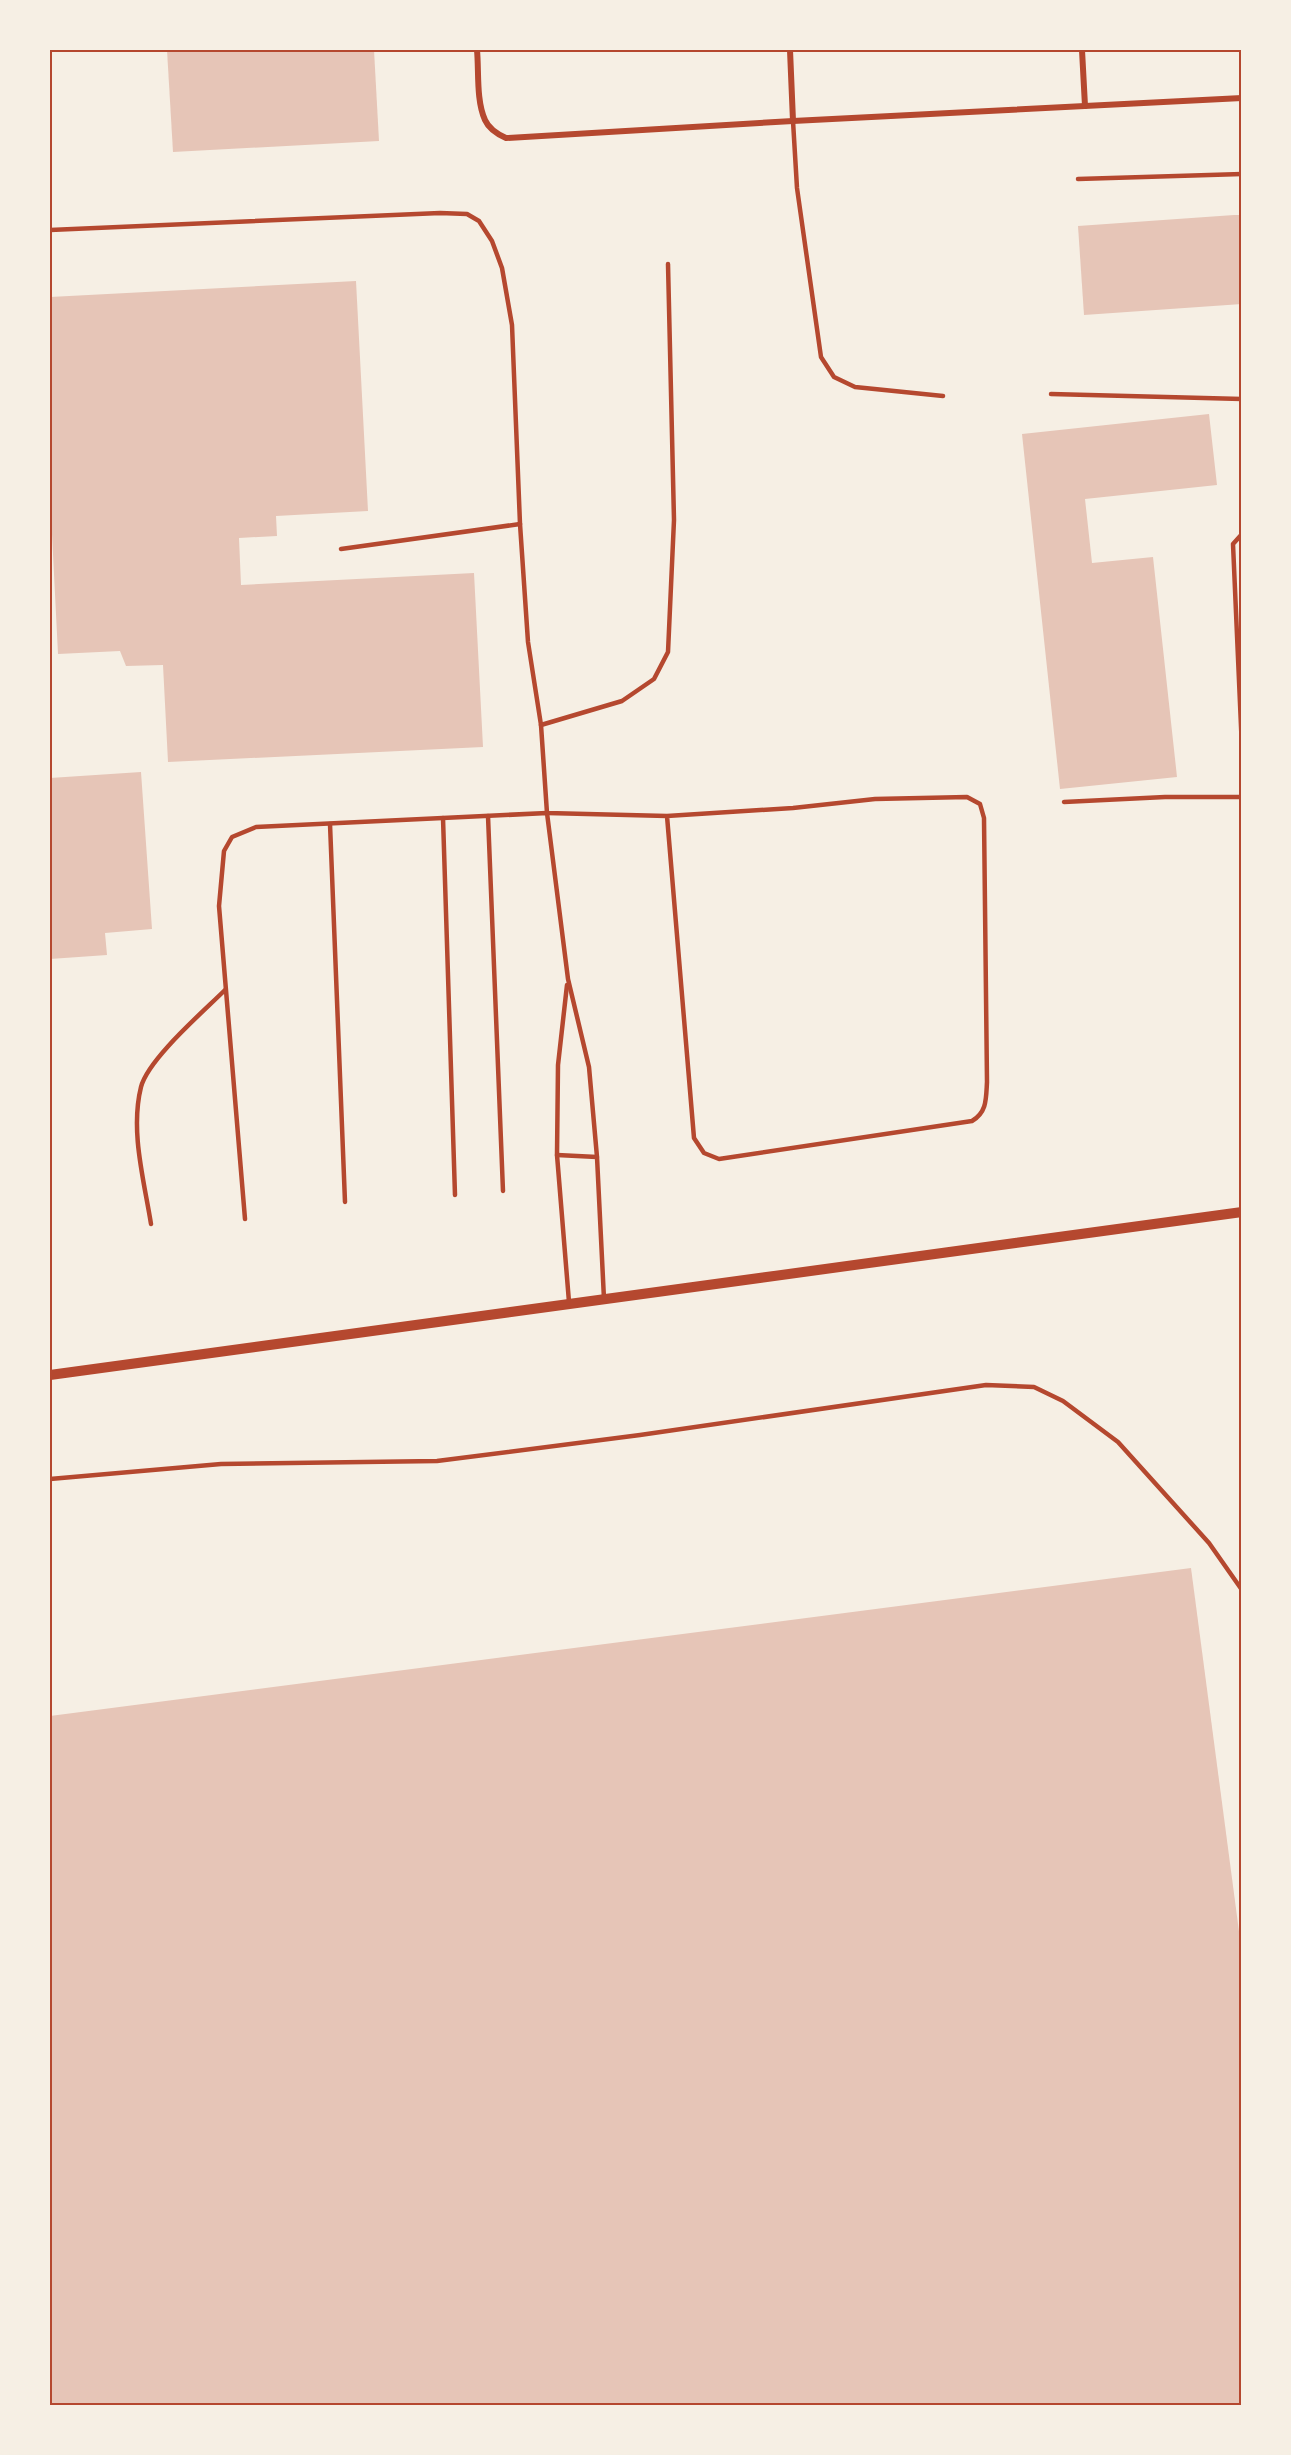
<svg xmlns="http://www.w3.org/2000/svg" width="1291" height="2455" font-family="'Source Serif 4',serif">
  <rect width="100%" height="100%" fill="#f6efe4"/>
  <!-- building -->
  <g fill="#e6c5b7">
    <path d="M167,50H374L379,141L173,152Z"/>
    <path d="M1234,215H1242V304L1084,315L1078,226Z"/>
    <path d="M356,281L368,511L276,516L277,536L239,538L241,585L474,573L483,747L168,762L163,665L126,666L120,651L58,654L50,494V297Z"/>
    <path d="M1209,414L1217,485L1085,499L1092,563L1153,557L1177,777L1060,789L1022,434Z"/>
    <path d="M141,772L152,929L105,933L107,955L50,959V778Z"/>
    <path d="M1191,1568L1242,1954V2406H50V1716Z"/>
  </g>
  <g fill="none" stroke-linecap="round" stroke-linejoin="round">
    <!-- service -->
    <g stroke="#b5482f" stroke-width="4.5">
      <path d="M793,121L797,188L821,357L834,377L855,387L943,396"/>
      <path d="M1078,179L1242,174"/>
      <path d="M50,230L440,213L467,214L479,221L492,241L502,268L512,325L520,524L528,642L541,725L547,813L667,816L793,808L875,799L967,797L980,804L984,818L987,1082C986,1099 987,1112 972,1121L719,1159L704,1153L694,1138L667,816"/>
      <path d="M1051,394L1242,399"/>
      <path d="M1242,534L1233,544L1242,749"/>
      <path d="M341,549L520,524"/>
      <path d="M541,725L622,701L654,679L668,652L674,520L668,264"/>
      <path d="M1064,802L1165,797H1242"/>
      <path d="M488,816L503,1191"/>
      <path d="M443,818L455,1195"/>
      <path d="M330,824L345,1202"/>
      <path d="M567,985L558,1065L557,1155L569,1302"/>
      <path d="M557,1155L597,1157"/>
      <path d="M245,1219L219,906L224,851L232,837L256,827L547,813L568,979L589,1067L597,1157L604,1299"/>
      <path d="M151,1224C144,1180 130,1131 141,1087C148,1059 204,1011 225,990"/>
      <path d="M50,1479L221,1464L437,1461L640,1435L986,1385L1034,1387L1063,1401L1118,1442L1209,1543L1242,1590"/>
    </g>
    <!-- minor -->
    <g stroke="#b5482f" stroke-width="6">
      <path d="M477,50C479,71 476,100 485,120C489,129 497,134 506,138L793,121L1242,98"/>
      <path d="M790,50L793,121"/>
      <path d="M1082,50L1085,106"/>
    </g>
    <!-- tertiary -->
    <path stroke="#b5482f" stroke-width="10" d="M50,1375L1242,1212"/>
  </g>
  <!-- border -->
  <rect width="1291" height="2455" fill="none" stroke="#f6efe4" stroke-width="102"/>
  <rect x="51" y="51" width="1189" height="2353" fill="none" stroke="#b5482f" stroke-width="2"/>
</svg>
